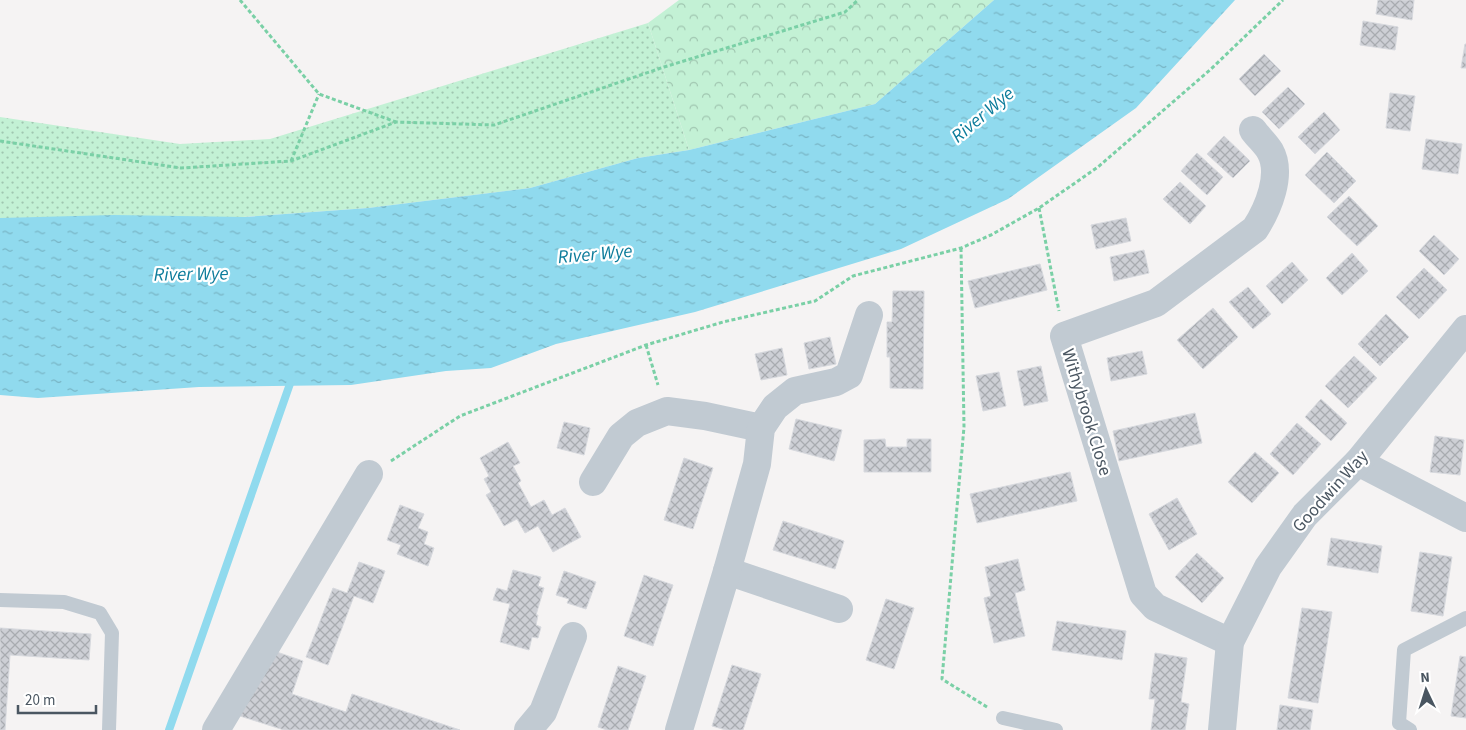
<svg xmlns="http://www.w3.org/2000/svg" width="1466" height="730" font-family="'Source Sans 3',sans-serif">
  <defs>
    <pattern id="grass-dots" width="8" height="8" patternUnits="userSpaceOnUse" patternTransform="scale(1.25)"><rect width="8" height="8" fill="#c3f1d5"/><path d="M2 2h.1M6 6h.1" fill="none" stroke="#a0c6b0" stroke-width="1.8" stroke-linecap="round"/></pattern>
    <pattern id="forest-crowns" width="20" height="18" patternUnits="userSpaceOnUse" patternTransform="scale(1.25)"><rect width="20" height="18" fill="#c3f1d5"/><path d="M2 6a3 3 0 1 1 6 0M12 15a3 3 0 1 1 6 0" fill="none" stroke="#a0c6b0"/></pattern>
    <pattern id="water-ripples" width="26" height="14" patternUnits="userSpaceOnUse" patternTransform="scale(1.25)"><rect width="26" height="14" fill="#90daee"/><path d="M2 4q2-2 4 0t4 0M15 11q2-2 4 0t4 0" fill="none" stroke="#78b4c4"/></pattern>
    <pattern id="building-cross-hatch" width="8" height="8" patternUnits="userSpaceOnUse" patternTransform="scale(1.25)"><rect width="8" height="8" fill="#cdcfd5"/><path d="M0 0l8 8M0 8l8-8" fill="none" stroke="#a8abb0"/></pattern>
  </defs>
  <rect width="100%" height="100%" fill="#f5f3f3"/>
  <!-- grass -->
  <path fill="url(#grass-dots)" d="M648,23L689,150L638,158L530,188L368,208L243,217L0,218V117L180,144L270,139Z"/>
  <!-- forest -->
  <path fill="url(#forest-crowns)" d="M679,0H994L875,104L689,150L648,23Z"/>
  <!-- water -->
  <path fill="url(#water-ripples)" d="M994,0H1235L1136,108L1008,199L901,249L695,312L556,344L491,368L446,371L351,385L199,387L38,398L0,395V218L114,215L244,217L368,208L530,188L638,158L689,150L875,104Z"/>
  <g fill="none" stroke-linecap="round" stroke-linejoin="round">
    <!-- stream -->
    <path stroke="#90daee" stroke-width="8" d="M169,730L292,378"/>
  </g>
  <!-- building -->
  <g fill="url(#building-cross-hatch)" stroke="#d7d9de">
    <path d="M1378,0H1414L1412,20L1376,14Z"/>
    <path d="M1363,21L1398,27L1395,50L1360,45Z"/>
    <path d="M1465,44H1466V68H1461Z"/>
    <path d="M1264,54L1281,71L1255,96L1239,79Z"/>
    <path d="M1288,87L1305,104L1279,129L1262,112Z"/>
    <path d="M1390,93L1415,96L1410,131L1386,128Z"/>
    <path d="M1324,112L1340,130L1315,154L1298,137Z"/>
    <path d="M1224,136L1250,161L1233,178L1207,154Z"/>
    <path d="M1426,139L1462,144L1458,174L1422,169Z"/>
    <path d="M1327,152L1356,181L1334,203L1305,175Z"/>
    <path d="M1197,153L1223,177L1207,195L1181,171Z"/>
    <path d="M1180,182L1206,206L1190,224L1163,199Z"/>
    <path d="M1349,196L1378,226L1357,246L1327,217Z"/>
    <path d="M1126,218L1131,241L1096,249L1091,225Z"/>
    <path d="M1434,235L1459,259L1444,275L1419,251Z"/>
    <path d="M1144,250L1149,273L1114,281L1110,257Z"/>
    <path d="M1352,253L1368,271L1342,295L1326,278Z"/>
    <path d="M1292,262L1308,280L1282,304L1266,286Z"/>
    <path d="M1040,264L1047,290L975,308L968,281Z"/>
    <path d="M1424,268L1447,290L1419,319L1396,297Z"/>
    <path d="M1248,287L1271,314L1253,329L1229,302Z"/>
    <path d="M893,291H924L923,389L890,388V357H887V322H892Z"/>
    <path d="M1213,308L1238,337L1203,369L1177,340Z"/>
    <path d="M1386,314L1409,337L1380,366L1358,344Z"/>
    <path d="M830,337L836,364L809,369L804,343Z"/>
    <path d="M782,348L787,375L761,380L755,354Z"/>
    <path d="M1142,351L1147,374L1111,381L1107,358Z"/>
    <path d="M1354,356L1377,378L1348,408L1325,386Z"/>
    <path d="M1041,366L1048,401L1024,406L1017,371Z"/>
    <path d="M999,372L1006,406L983,411L976,376Z"/>
    <path d="M1321,399L1347,423L1331,441L1305,417Z"/>
    <path d="M1195,413L1202,443L1119,461L1113,431Z"/>
    <path d="M796,419L842,430L834,461L789,449Z"/>
    <path d="M564,422L590,428L584,455L557,448Z"/>
    <path d="M1297,423L1321,444L1293,475L1270,454Z"/>
    <path d="M1435,436L1464,440L1460,475L1430,472Z"/>
    <path d="M885,439L886,447H907V439H931V472H864V440Z"/>
    <path d="M508,442L520,463L513,466L521,481L518,483L531,507L544,500L552,515L565,508L581,537L553,552L538,526L525,533L517,519L504,526L486,495L491,492L484,479L489,476L480,458Z"/>
    <path d="M1255,452L1279,473L1252,503L1228,482Z"/>
    <path d="M684,458L713,468L693,529L664,520Z"/>
    <path d="M1070,472L1077,501L977,523L970,494Z"/>
    <path d="M1177,498L1197,534L1169,550L1149,514Z"/>
    <path d="M400,505L424,514L418,528L428,532L424,544L434,548L428,566L397,554L401,545L387,540Z"/>
    <path d="M783,521L844,541L835,569L773,550Z"/>
    <path d="M1331,538L1382,546L1378,573L1327,565Z"/>
    <path d="M1420,552L1452,557L1443,616L1411,611Z"/>
    <path d="M1197,553L1224,578L1202,603L1175,577Z"/>
    <path d="M1018,559L1025,590L1015,593L1025,636L994,643L984,598L991,596L985,567Z"/>
    <path d="M359,562L385,571L373,603L354,596L328,665L306,657L333,588L347,593Z"/>
    <path d="M513,570L541,577L538,586L544,588L536,615H538L536,625L541,627L538,638L532,637L529,650L500,642L510,604L493,600L497,588L507,591Z"/>
    <path d="M564,571L596,582L586,609L567,603L569,599L556,595Z"/>
    <path d="M644,575L673,585L653,646L624,636Z"/>
    <path d="M886,599L914,608L894,669L866,660Z"/>
    <path d="M1302,608L1332,612L1318,703L1288,698Z"/>
    <path d="M1057,621L1126,631L1122,660L1052,650Z"/>
    <path d="M0,628L91,634L89,660L10,655L5,730H0Z"/>
    <path d="M271,650L303,661L292,694L346,712L352,694L460,730H284L240,716Z"/>
    <path d="M1155,653L1187,658L1181,702L1189,704L1185,730H1151L1155,699H1149Z"/>
    <path d="M1460,656L1466,657V718L1451,716Z"/>
    <path d="M732,665L761,674L743,730H726L712,726Z"/>
    <path d="M618,666L646,676L628,730H607L598,727Z"/>
    <path d="M1280,705L1313,710L1310,730H1277Z"/>
  </g>
  <g fill="none" stroke-linecap="round" stroke-linejoin="round">
    <!-- path -->
    <g stroke="#7ad0a6" stroke-width="3" stroke-dasharray="4 2.5" stroke-linecap="butt">
      <path d="M240,0L319,94L396,122"/>
      <path d="M0,141L181,168L291,161L396,122L494,125L664,67L845,12L858,0"/>
      <path d="M291,161L319,94"/>
      <path d="M1039,208L1059,311"/>
      <path d="M961,248L964,427L942,679L987,707"/>
      <path d="M646,345L658,385"/>
      <path d="M391,461L460,416L646,345L723,322L815,301L853,276L961,248L991,235L1039,208L1098,167L1211,69L1283,0"/>
    </g>
    <!-- service -->
    <g stroke="#c1cad2" stroke-width="14">
      <path d="M0,600L64,602L100,613L112,633L109,730"/>
      <path d="M1003,718L1056,730"/>
      <path d="M1410,730L1399,723L1404,650L1466,618"/>
    </g>
    <!-- minor -->
    <g stroke="#c1cad2" stroke-width="28">
      <path d="M1358,462L1466,518"/>
      <path d="M593,482L621,436L637,423L667,411L705,416L761,428"/>
      <path d="M727,571L839,609"/>
      <path d="M1230,642L1155,607L1143,594L1064,336L1156,303L1255,229C1268,209 1283,174 1270,151C1266,144 1258,137 1253,130"/>
      <path d="M216,730L369,474"/>
      <path d="M528,730L543,712L573,636"/>
      <path d="M679,730L727,571L757,464L761,428L775,407L795,391L836,382L849,375L869,315"/>
      <path d="M1222,730L1230,642L1268,567L1305,515L1358,462L1466,329"/>
    </g>
  </g>
  <g text-anchor="middle" stroke-width="4.5" stroke-linejoin="round" paint-order="stroke">
    <!-- street labels -->
    <g font-size="18" fill="#4a5661" stroke="#fff">
      <text transform="translate(1087 412) rotate(73)" y="6">Withybrook Close</text>
      <text transform="translate(1330 491) rotate(-48)" y="6">Goodwin Way</text>
    </g>
    <!-- water labels -->
    <g font-size="19" font-style="italic" fill="#0c7c9b" stroke="#fff">
      <text transform="translate(982 114) rotate(-40)" y="7">River Wye</text>
      <text transform="translate(595 253) rotate(-5)" y="7">River Wye</text>
      <text transform="translate(191 273) rotate(-1)" y="7">River Wye</text>
    </g>
  </g>
  <!-- north arrow -->
  <g transform="translate(1426 690) rotate(356)" stroke="#ffffff" stroke-width="4" paint-order="stroke">
  <path d="M0-4L9 19L0 12L-9 19Z" fill="#4a5661"/>
  <text y="-8" font-size="14" font-weight="bold" text-anchor="middle" fill="#4a5661">N</text>
  </g>
  <!-- scale -->
  <path d="M18 705v8h78v-8" fill="none" stroke="#4a5661" stroke-width="2.5"/>
  <text x="25" y="705" font-size="15" fill="#4a5661" stroke="#ffffff" stroke-width="4" paint-order="stroke">20 m</text>
</svg>
